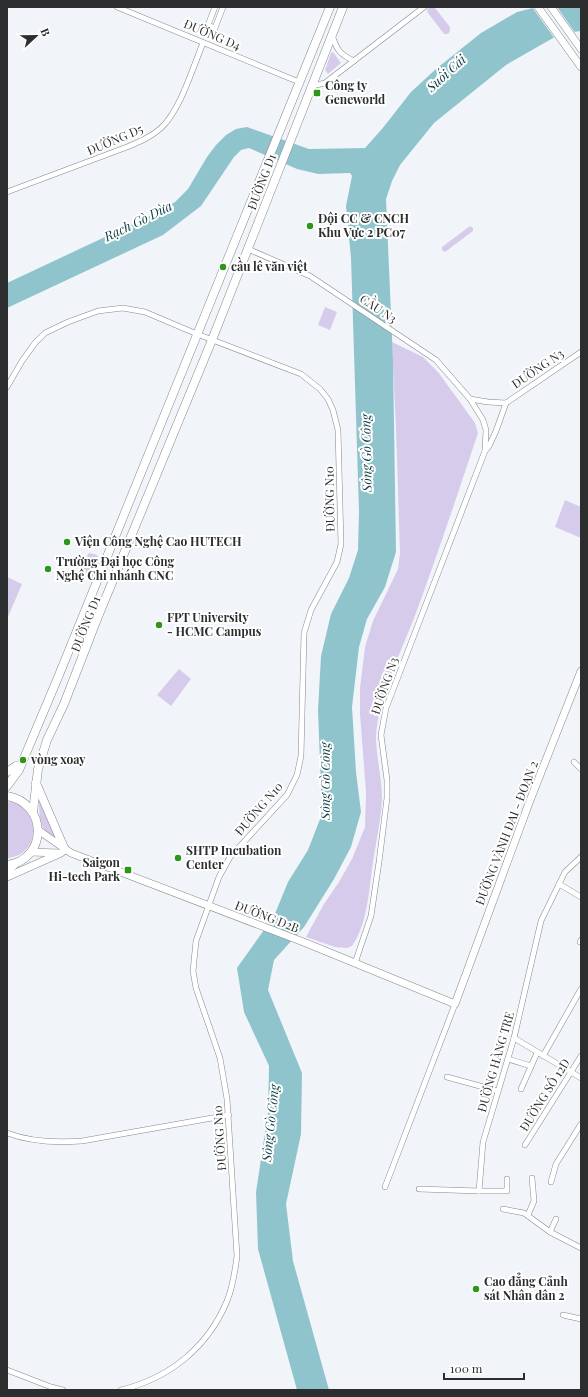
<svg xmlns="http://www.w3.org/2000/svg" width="588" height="1397" font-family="'Playfair Display',serif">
  <rect width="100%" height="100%" fill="#f1f5f9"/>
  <!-- green -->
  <g fill="#d7cbeb">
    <path d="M429,7L435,8L450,27V31L448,34H444L428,13L427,10Z"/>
    <path d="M333,52L341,63L328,74L325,70L331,53Z"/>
    <path d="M470,226L473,228V231L445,252L442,250V247Z"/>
    <path d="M325,307L337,312L330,330L318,325Z"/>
    <path d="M392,342L423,357L438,372L475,423L478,433C458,493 438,553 416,613C402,650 378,697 376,736C376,757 382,778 382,799C381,820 376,842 373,862C369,889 368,923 352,946L347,948L335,947L306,937L324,904L339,882L352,859L365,827L366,792L360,714V688L365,647L373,621L398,569L400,553L396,428Z"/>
    <path d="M565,500L581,507V538L555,527Z"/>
    <path d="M90,553L97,555L100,560L93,578L88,579L80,574L88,554Z"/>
    <path d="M7,577L22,584L8,617L7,616Z"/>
    <path d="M179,669L191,679L171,706L157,695Z"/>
    <path d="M40,797L59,843C55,840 50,836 46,832C39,824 38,808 40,797Z"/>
    <path d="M7,801C43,807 41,856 7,858Z"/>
  </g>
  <!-- water -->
  <path fill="#90c4cd" d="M537,7H581V31L560,34L506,65L434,123L400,165L392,181L386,199L393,360L396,552L385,587L367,619L359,647L352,707L356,772L361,812L351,847L334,879L304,927L274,960L268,990L302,1073L301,1134L286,1204L293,1261L329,1390H297L258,1249L256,1192L268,1113L269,1066L244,1012L237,968L274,916L288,882L308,850L322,814L318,710L321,656L331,614L349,578L358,550L359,511L351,258L346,206L352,176L350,173L318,174L297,169L249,148L241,150L234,157L201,206L163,235L7,308V283L154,214L175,202L188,189L207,157L216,145L226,135L236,129L247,127L309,149L365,148L382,129L411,92L436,69L481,33L517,12Z"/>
  <!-- pier -->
  <path fill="#f1f5f9" d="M532,7H557L576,34L560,36L555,39Z"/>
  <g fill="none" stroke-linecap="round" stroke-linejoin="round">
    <!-- street casing -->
    <g stroke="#85888c" stroke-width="6">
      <g id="street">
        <path d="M117,7L299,82"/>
        <path d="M215,7L208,25L215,28L223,7"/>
        <path d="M332,35C337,51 340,54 354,61"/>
        <path d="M312,86L325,83L424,7"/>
        <path d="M7,192L127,147C139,142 151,137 161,128C180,111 193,67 203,43"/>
        <path d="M248,249L310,276L436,360L470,399L483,420L486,430L485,451L386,708L381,735L387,780V798L379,862L371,916L355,963"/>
        <path d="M7,387L22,361L35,343L45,333L68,322L98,311L123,308L145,312L197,334L301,374L320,389L328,399L333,410L338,430L341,544L337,562L311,610L304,633L301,756L297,775L287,795L230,857L219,877L196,941L193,971L196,988L220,1058L227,1099L237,1256C235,1271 233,1287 227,1301C208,1347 170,1378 121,1390"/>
        <path d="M470,399L488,402L506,403"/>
        <path d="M485,451L489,446L496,431L506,403L581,352"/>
        <path d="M574,762L581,769"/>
        <path d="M559,884L581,897"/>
        <path d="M580,942L581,940"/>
        <path d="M514,1038L581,1078"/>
        <path d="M543,1056L581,989"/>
        <path d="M508,1059L531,1066"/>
        <path d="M447,1077L498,1091"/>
        <path d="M521,1089L537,1053"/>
        <path d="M7,1133C31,1142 56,1143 82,1141L229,1115"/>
        <path d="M525,1145L581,1056"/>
        <path d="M551,1182L556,1164L581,1124"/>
        <path d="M385,1187L455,1004"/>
        <path d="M419,1189L479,1191L483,1142L514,1038L541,921L565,872L581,857"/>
        <path d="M479,1191H507V1179"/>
        <path d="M503,1209L524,1213L550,1232L581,1248"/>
        <path d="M528,1215L534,1201L532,1178"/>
        <path d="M550,1232L556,1219"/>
        <path d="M563,1315L581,1319"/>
        <path d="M7,1370L51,1387L63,1390"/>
      </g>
    </g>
    <!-- secondary casing -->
    <g stroke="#85888c" stroke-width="8">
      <g id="secondary">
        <path d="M538,7L581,67"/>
        <path d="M551,7L581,49"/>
        <path d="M38,830L71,853L306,943L455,1004L529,803L581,671"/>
        <path d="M31,852L59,853"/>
        <path d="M7,872L18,862"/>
        <path d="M7,877L61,853"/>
      </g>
    </g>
    <!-- primary casing -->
    <g stroke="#85888c" stroke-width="9">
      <g id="primary">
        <path d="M7,772L16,766"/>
        <path d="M36,783L65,850"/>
        <path d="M7,786L19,770L59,675L330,7"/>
        <path d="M7,796C48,803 48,860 7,865"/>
        <path d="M33,812L38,769L47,740L64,704L97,619L212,340L343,7"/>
      </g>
    </g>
    <!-- street -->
    <use href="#street" stroke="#fff" stroke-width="5"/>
    <!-- secondary -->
    <use href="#secondary" stroke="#fff" stroke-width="7"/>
    <!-- primary -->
    <use href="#primary" stroke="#fff" stroke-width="8"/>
  </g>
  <!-- markers -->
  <g fill="#30951b" stroke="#fff" stroke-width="1.5">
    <rect x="313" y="89" width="8" height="8" rx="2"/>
    <circle cx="310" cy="226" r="4"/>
    <circle cx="223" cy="267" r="4"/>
    <circle cx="67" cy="542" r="4"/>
    <circle cx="48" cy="569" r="4"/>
    <circle cx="159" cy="625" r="4"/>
    <circle cx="23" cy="760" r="4"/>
    <circle cx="178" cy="858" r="4"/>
    <rect x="124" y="866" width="8" height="8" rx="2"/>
    <circle cx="476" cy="1289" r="4"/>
  </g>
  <g text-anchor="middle" stroke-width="4" stroke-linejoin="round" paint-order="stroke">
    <!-- street labels -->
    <g font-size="12" fill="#2c2d2f" stroke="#fff">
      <text transform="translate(212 35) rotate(23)" y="4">ĐƯỜNG D4</text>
      <text transform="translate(115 140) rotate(-23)" y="4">ĐƯỜNG D5</text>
      <text transform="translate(262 182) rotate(-69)" y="4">ĐƯỜNG D1</text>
      <text transform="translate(378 309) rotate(34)" y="4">CẦU N3</text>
      <text transform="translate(538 369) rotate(-34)" y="4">ĐƯỜNG N3</text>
      <text transform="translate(330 499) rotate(-91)" y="4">ĐƯỜNG N10</text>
      <text transform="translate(86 624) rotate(-68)" y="4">ĐƯỜNG D1</text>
      <text transform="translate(385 686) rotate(-71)" y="4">ĐƯỜNG N3</text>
      <text transform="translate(259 809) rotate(-49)" y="4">ĐƯỜNG N10</text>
      <text transform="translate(507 833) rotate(-69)" y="4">ĐƯỜNG VÀNH ĐAI - ĐOẠN 2</text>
      <text transform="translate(267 917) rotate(21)" y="4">ĐƯỜNG D2B</text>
      <text transform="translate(496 1062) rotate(-74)" y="4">ĐƯỜNG HÀNG TRE</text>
      <text transform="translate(545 1095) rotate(-58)" y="4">ĐƯỜNG SỐ 12D</text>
      <text transform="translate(220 1138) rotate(-94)" y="4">ĐƯỜNG N10</text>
    </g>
    <!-- poi labels -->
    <g font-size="12" font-weight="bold" fill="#2c2d2f" stroke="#fff" text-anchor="start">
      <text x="325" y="90">Công ty<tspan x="325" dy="14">Geneworld</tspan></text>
      <text x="318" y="223">Đội CC &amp; CNCH<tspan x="318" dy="14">Khu Vực 2 PC07</tspan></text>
      <text x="231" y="271">cầu lê văn việt</text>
      <text x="75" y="546">Viện Công Nghệ Cao HUTECH</text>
      <text x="56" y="566">Trường Đại học Công<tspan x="56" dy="14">Nghệ Chi nhánh CNC</tspan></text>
      <text x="167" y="622">FPT University<tspan x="167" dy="14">- HCMC Campus</tspan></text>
      <text x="31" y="764">vòng xoay</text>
      <text x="186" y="855">SHTP Incubation<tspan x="186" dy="14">Center</tspan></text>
      <text x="120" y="867" text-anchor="end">Saigon<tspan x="120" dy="14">Hi-tech Park</tspan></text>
      <text x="484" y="1286">Cao đẳng Cảnh<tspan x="484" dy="14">sát Nhân dân 2</tspan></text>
    </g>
    <!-- water labels -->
    <g font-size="13" font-style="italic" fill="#114048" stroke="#fff">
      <text transform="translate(446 73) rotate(-42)" y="5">Suối Cái</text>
      <text transform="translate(138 221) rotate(-26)" y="5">Rạch Gò Dừa</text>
      <text transform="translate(366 453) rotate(-91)" y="5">Sông Gò Công</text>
      <text transform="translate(325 781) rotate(-90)" y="5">Sông Gò Công</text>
      <text transform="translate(270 1123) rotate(-84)" y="5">Sông Gò Công</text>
    </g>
  </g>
  <!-- border -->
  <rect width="588" height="1397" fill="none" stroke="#2c2d2f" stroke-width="16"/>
  <!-- north arrow -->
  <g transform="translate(36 36) rotate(68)" stroke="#ffffff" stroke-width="3" paint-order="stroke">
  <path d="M0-3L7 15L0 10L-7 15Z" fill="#2c2d2f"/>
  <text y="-6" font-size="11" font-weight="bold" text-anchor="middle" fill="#2c2d2f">B</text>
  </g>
  <!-- scale -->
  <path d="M444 1373v6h80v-6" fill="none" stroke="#2c2d2f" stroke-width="2"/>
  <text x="450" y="1373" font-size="12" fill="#2c2d2f" stroke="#ffffff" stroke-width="3" paint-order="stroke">100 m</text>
</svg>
